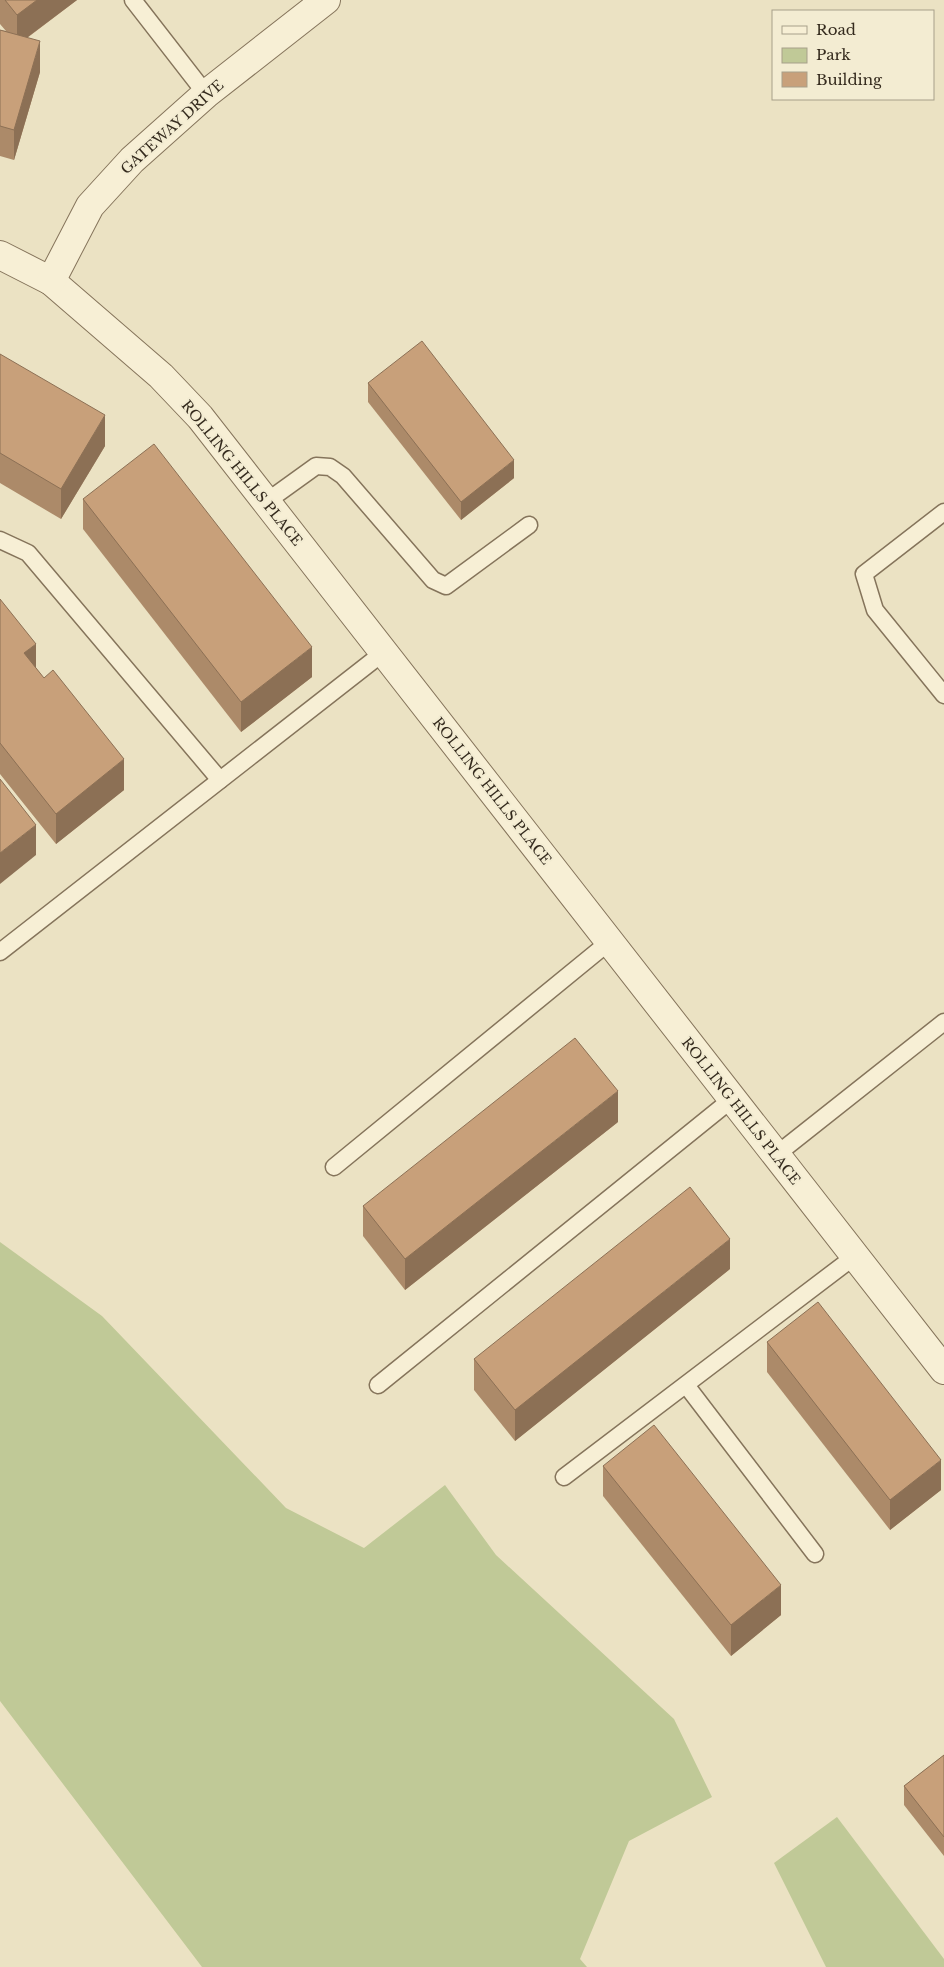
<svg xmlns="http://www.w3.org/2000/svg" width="944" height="1967" font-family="'Libre Baskerville',serif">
  <rect width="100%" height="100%" fill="#ebe2c3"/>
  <!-- green -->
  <g fill="#c0c997">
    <path d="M0,1242L102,1316L286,1508L364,1548L445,1485L496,1555L674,1719L712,1797L629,1841L580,1959L587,1967H202L0,1701Z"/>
    <path d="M837,1817L944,1959V1967H826L774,1863Z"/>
  </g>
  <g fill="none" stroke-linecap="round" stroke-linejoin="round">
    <!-- service casing -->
    <g stroke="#85745b" stroke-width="19">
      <g id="service">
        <path d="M133,0L206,94"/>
        <path d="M266,502L316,466L330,467L343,476L433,580L446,586L529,525"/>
        <path d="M944,512L864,574L875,610L944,695"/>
        <path d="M0,540L28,553L220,780"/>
        <path d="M0,952L384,652"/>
        <path d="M776,1155L944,1022"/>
        <path d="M334,1167L609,942"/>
        <path d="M378,1385L732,1099"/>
        <path d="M686,1385L815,1554"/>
        <path d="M564,1477L855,1256"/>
      </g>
    </g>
    <!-- tertiary casing -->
    <g stroke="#85745b" stroke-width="30">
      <g id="tertiary">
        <path d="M0,255L51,281L161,376L200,417L944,1370"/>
        <path d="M51,281L90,206L132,160L206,94L326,0"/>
      </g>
    </g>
    <!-- service -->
    <use href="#service" stroke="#f7efd5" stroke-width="16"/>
    <!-- tertiary -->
    <use href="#tertiary" stroke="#f7efd5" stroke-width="28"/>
  </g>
  <!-- wall -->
  <g fill="#ac8a69">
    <path d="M0,0H77L27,38L40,72L14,160L0,156V30L6,31L0,24Z"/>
    <path d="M0,354L105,446L61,519L0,483Z"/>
    <path d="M368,383L514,478L461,520L368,402Z"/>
    <path d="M83,499L312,677L241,732L83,529Z"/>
    <path d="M0,599L36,668L124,790L56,844L0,774Z"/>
    <path d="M618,1122L405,1290L363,1236V1206Z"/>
    <path d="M730,1269L515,1441L474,1390V1359Z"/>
    <path d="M767,1342L941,1490L890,1530L767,1372Z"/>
    <path d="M603,1466L781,1615L731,1656L603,1496Z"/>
    <path d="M944,1755V1856L904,1805V1786Z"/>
  </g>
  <!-- shaded-wall -->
  <g fill="#8c7055">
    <path d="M37,0H77L17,45V15Z"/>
    <path d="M40,41V72L14,160V130Z"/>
    <path d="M105,415V446L61,519V489Z"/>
    <path d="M514,460V478L461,520V502Z"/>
    <path d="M36,644V674L24,653Z"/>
    <path d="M312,647V677L241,732V702Z"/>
    <path d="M124,759V790L56,844V814Z"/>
    <path d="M36,825V855L0,884V853Z"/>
    <path d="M618,1091V1122L405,1290V1259Z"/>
    <path d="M730,1239V1269L515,1441V1410Z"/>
    <path d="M941,1460V1490L890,1530V1500Z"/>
    <path d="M781,1585V1615L731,1656V1625Z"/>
  </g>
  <!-- building -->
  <g fill="#c8a07a" stroke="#8c7055">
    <path d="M5,0H37L17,15Z"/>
    <path d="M0,30L40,41L14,130L0,126Z"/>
    <path d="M422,341L514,460L461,502L368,383Z"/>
    <path d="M0,354L105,415L61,489L0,453Z"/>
    <path d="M154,444L312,647L241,702L83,499Z"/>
    <path d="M0,599L36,644L24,653L44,678L53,670L124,759L56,814L0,743Z"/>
    <path d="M0,779L36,825L0,853Z"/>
    <path d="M575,1038L618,1091L405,1259L363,1206Z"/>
    <path d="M690,1187L730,1239L515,1410L474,1359Z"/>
    <path d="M818,1302L941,1460L890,1500L767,1342Z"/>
    <path d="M654,1425L781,1585L731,1625L603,1466Z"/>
    <path d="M944,1755V1837L904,1786Z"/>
  </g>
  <g text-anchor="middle" stroke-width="4" stroke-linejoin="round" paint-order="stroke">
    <!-- street labels -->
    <g font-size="14" fill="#352b1e" stroke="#f3ecd2">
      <text transform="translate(172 127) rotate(-42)" y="5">GATEWAY DRIVE</text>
      <text transform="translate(242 473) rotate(51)" y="5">ROLLING HILLS PLACE</text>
      <text transform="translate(492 791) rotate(52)" y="5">ROLLING HILLS PLACE</text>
      <text transform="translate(741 1111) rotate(52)" y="5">ROLLING HILLS PLACE</text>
    </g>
  </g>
  <!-- legend -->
  <rect x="772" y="10" width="162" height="90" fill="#f3ecd2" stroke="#a79f8a"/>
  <rect x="782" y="26" width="25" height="8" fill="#f7efd5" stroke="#a79f8a"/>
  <text x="816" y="35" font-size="15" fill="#352b1e">Road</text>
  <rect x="782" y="48" width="25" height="15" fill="#c0c997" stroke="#a79f8a"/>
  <text x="816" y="60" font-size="15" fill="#352b1e">Park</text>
  <rect x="782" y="72" width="25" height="15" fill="#c8a07a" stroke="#a79f8a"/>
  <text x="816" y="85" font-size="15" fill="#352b1e">Building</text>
</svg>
